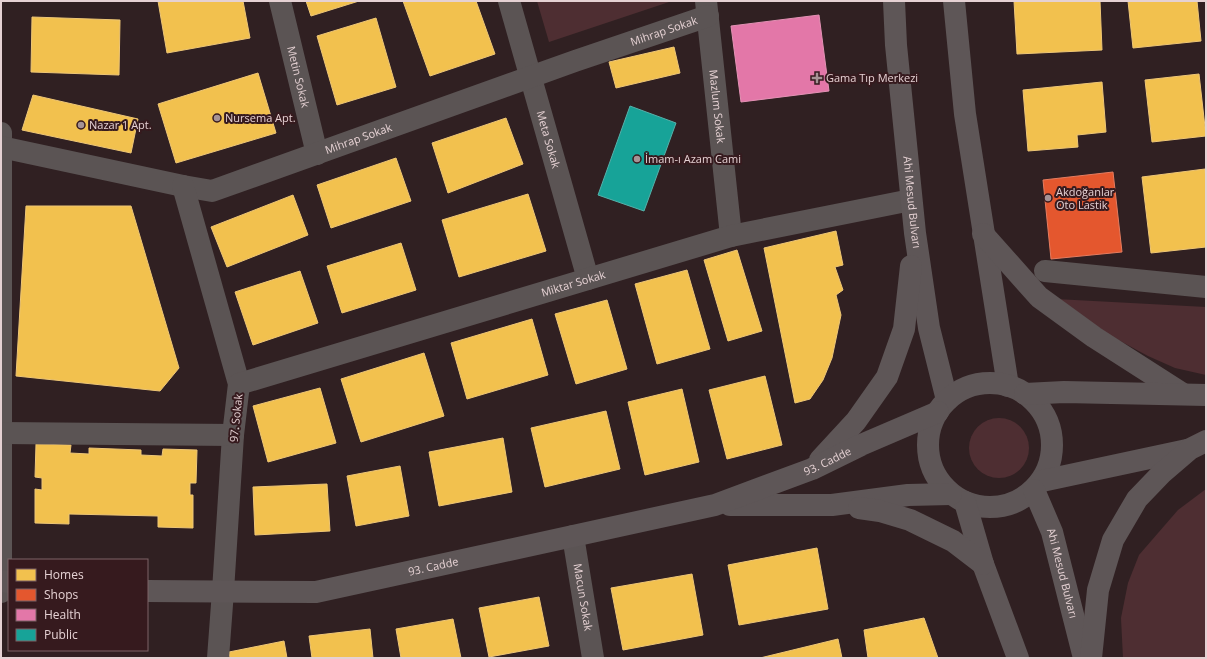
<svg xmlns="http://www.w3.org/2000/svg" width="1207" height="659" font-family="'Open Sans',sans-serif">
  <rect width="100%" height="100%" fill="#302022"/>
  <!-- green -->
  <g fill="#4e2e32">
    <path d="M537,1H672L549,42Z"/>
    <path d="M1056,299L1206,307V375L1175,368L1148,356L1111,336Z"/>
    <circle cx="999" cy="448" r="30"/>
    <path d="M1206,489V658H1123L1121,618L1128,583L1139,555L1178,510Z"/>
  </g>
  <!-- homes -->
  <g fill="#f2c14e" stroke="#eec676">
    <path d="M158,1H243L250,38L167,53Z"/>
    <path d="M306,1H359L311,16Z"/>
    <path d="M403,1H476L495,54L430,76Z"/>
    <path d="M1014,1H1100L1102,50L1017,54Z"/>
    <path d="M1128,1H1197L1201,41L1133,48Z"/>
    <path d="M32,17L120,20L119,75L31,72Z"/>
    <path d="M376,18L396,87L337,105L317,36Z"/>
    <path d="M674,47L680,73L616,88L609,62Z"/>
    <path d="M258,73L276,133L176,163L158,104Z"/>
    <path d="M1199,74L1206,136L1152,142L1145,80Z"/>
    <path d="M1102,82L1106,132L1077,135L1078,147L1028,151L1023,90Z"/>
    <path d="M33,95L138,119L131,153L22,130Z"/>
    <path d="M506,118L523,164L448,193L432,143Z"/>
    <path d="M396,158L411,201L331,228L317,185Z"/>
    <path d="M1205,169L1206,181V247L1151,253L1142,177Z"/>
    <path d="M528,194L546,251L459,277L442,220Z"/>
    <path d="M293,195L308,235L227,267L211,227Z"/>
    <path d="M26,206H131L179,368L160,391L16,376Z"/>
    <path d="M836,231L843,265L835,267L843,290L836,295L841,315L832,358L823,380L810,399L795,403L764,248Z"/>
    <path d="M401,243L416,290L342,313L327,266Z"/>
    <path d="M737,250L762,331L728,341L704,260Z"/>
    <path d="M687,270L710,349L657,364L635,284Z"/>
    <path d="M300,271L318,323L253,345L235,292Z"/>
    <path d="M607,300L627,369L576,384L555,314Z"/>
    <path d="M532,319L548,375L467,399L451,343Z"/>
    <path d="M424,353L444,416L361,442L341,379Z"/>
    <path d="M765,376L782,445L727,459L709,390Z"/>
    <path d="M320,388L336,443L268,462L253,406Z"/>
    <path d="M682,389L699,462L645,475L628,402Z"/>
    <path d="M606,411L620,469L545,487L531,428Z"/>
    <path d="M503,438L512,492L439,506L429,452Z"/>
    <path d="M36,444L71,445L70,453L89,454V448L141,450V455L162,456L163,449L197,450L196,483H190V495H193V528L158,527V516L69,514V524L35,523V489L42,490V478L35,477Z"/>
    <path d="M400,466L409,516L356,526L347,476Z"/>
    <path d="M327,484L330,531L255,535L253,487Z"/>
    <path d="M817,548L828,609L739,625L728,565Z"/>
    <path d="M692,574L703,635L623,650L611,588Z"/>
    <path d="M539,597L549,646L489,657L479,608Z"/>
    <path d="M924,618L938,658H868L864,630Z"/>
    <path d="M453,619L461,658H401L396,629Z"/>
    <path d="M370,629L373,658H312L309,636Z"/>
    <path d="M838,639L842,658H760Z"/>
    <path d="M284,641L287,658H230L229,652Z"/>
  </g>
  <!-- shops -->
  <path fill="#e4572e" stroke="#e47c60" d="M1113,172L1122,252L1051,259L1043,180Z"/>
  <!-- health -->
  <path fill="#e377a8" stroke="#e492b5" d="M819,15L829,91L741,102L731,26Z"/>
  <!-- public -->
  <path fill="#17a398" stroke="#55b1aa" d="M630,106L676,123L644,211L598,195Z"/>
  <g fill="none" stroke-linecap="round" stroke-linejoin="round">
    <!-- street -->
    <g stroke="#5b5454" stroke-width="22">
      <path id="s1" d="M280,1L317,154"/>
      <path id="s2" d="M509,1L588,279"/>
      <path id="s3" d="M706,1L731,236"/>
      <path d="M1,133V592"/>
      <path id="s4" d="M1,147L183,186L212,191L575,61L708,16"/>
      <path d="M183,186L239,384L233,435L223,591L218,658"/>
      <path d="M1045,271L1206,287"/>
      <path id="s5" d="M239,384L731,236L911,200"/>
      <path d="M1,433L233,435"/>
      <path id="s6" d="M573,536L593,658"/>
    </g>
    <!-- secondary -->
    <g stroke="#5e5657" stroke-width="22">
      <path id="s7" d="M894,1L896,45L915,233L929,328L947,400"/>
      <path d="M954,1L965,114L1008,386"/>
      <path d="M983,234L1039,297L1094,337L1183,394"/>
      <circle cx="990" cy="445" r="62"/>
      <path d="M1025,394L1064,392L1206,395"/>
      <path d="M820,460L856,421L887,377L904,329L911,266"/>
      <path d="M1042,481L1187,450"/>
      <path id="s8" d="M1034,490L1052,532L1084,658"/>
      <path d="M965,502L983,564L1018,658"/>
      <path d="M730,505H832L908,495L951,494"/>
      <path d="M859,508L880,511L910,520L953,541L983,564"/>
      <path d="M1,581L9,582"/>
      <path id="s9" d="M147,591L316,592L715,505L812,469L861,445L938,412"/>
      <path d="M1091,658L1098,590L1113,540L1137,499L1162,473L1190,449L1206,441"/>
    </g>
  </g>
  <!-- markers -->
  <g fill="#a69395" stroke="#361a1e" stroke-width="1.5">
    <path d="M815 72h4v4h4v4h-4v4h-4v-4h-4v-4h4z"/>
    <circle cx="217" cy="118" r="4"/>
    <circle cx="81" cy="125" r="4"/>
    <circle cx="637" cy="159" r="4"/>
    <circle cx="1048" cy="198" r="4"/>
  </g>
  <g text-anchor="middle" stroke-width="4" stroke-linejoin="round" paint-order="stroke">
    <!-- street labels -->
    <g font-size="11" fill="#e5d1d3" stroke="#361a1e">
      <text dy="4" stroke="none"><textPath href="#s4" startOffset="695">Mihrap Sokak</textPath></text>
      <text dy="4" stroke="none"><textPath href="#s1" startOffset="78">Metin Sokak</textPath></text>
      <text dy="4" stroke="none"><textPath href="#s3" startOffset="106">Mazlum Sokak</textPath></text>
      <text dy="4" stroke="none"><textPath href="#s4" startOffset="371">Mihrap Sokak</textPath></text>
      <text dy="4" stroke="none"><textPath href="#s2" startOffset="144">Meta Sokak</textPath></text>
      <text dy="4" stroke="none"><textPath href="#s7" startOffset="202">Ahi Mesud Bulvarı</textPath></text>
      <text dy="4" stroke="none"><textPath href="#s5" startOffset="349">Miktar Sokak</textPath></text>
      <text transform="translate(236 418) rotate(-84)" y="4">97. Sokak</text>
      <text dy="4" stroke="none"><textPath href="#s9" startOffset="698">93. Cadde</textPath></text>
      <text dy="4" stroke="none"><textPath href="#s9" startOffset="289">93. Cadde</textPath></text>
      <text dy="4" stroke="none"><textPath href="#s8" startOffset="88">Ahi Mesud Bulvarı</textPath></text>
      <text dy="4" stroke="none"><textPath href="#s6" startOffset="62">Macun Sokak</textPath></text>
    </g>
    <!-- poi labels -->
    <g font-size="11" fill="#e5d1d3" stroke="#361a1e" text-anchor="start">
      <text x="826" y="82">Gama Tıp Merkezi</text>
      <text x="225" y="122">Nursema Apt.</text>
      <text x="89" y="129">Nazar 1 Apt.</text>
      <text x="645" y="163">İmam-ı Azam Cami</text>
      <text x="1056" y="196">Akdoğanlar<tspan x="1056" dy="13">Oto Lastik</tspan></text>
    </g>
  </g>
  <!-- border -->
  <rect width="1207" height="659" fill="none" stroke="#e5d1d3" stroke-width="4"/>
  <!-- legend -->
  <rect x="8" y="559" width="140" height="92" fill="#361a1e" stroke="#7c6366"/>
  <rect x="16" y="569" width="20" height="12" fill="#f2c14e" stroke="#7c6366"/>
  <text x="44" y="579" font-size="12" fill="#e5d1d3">Homes</text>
  <rect x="16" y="589" width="20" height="12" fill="#e4572e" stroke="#7c6366"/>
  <text x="44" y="599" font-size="12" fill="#e5d1d3">Shops</text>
  <rect x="16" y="609" width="20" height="12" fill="#e377a8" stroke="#7c6366"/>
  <text x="44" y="619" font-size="12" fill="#e5d1d3">Health</text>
  <rect x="16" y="629" width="20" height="12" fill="#17a398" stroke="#7c6366"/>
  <text x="44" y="639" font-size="12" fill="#e5d1d3">Public</text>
</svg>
